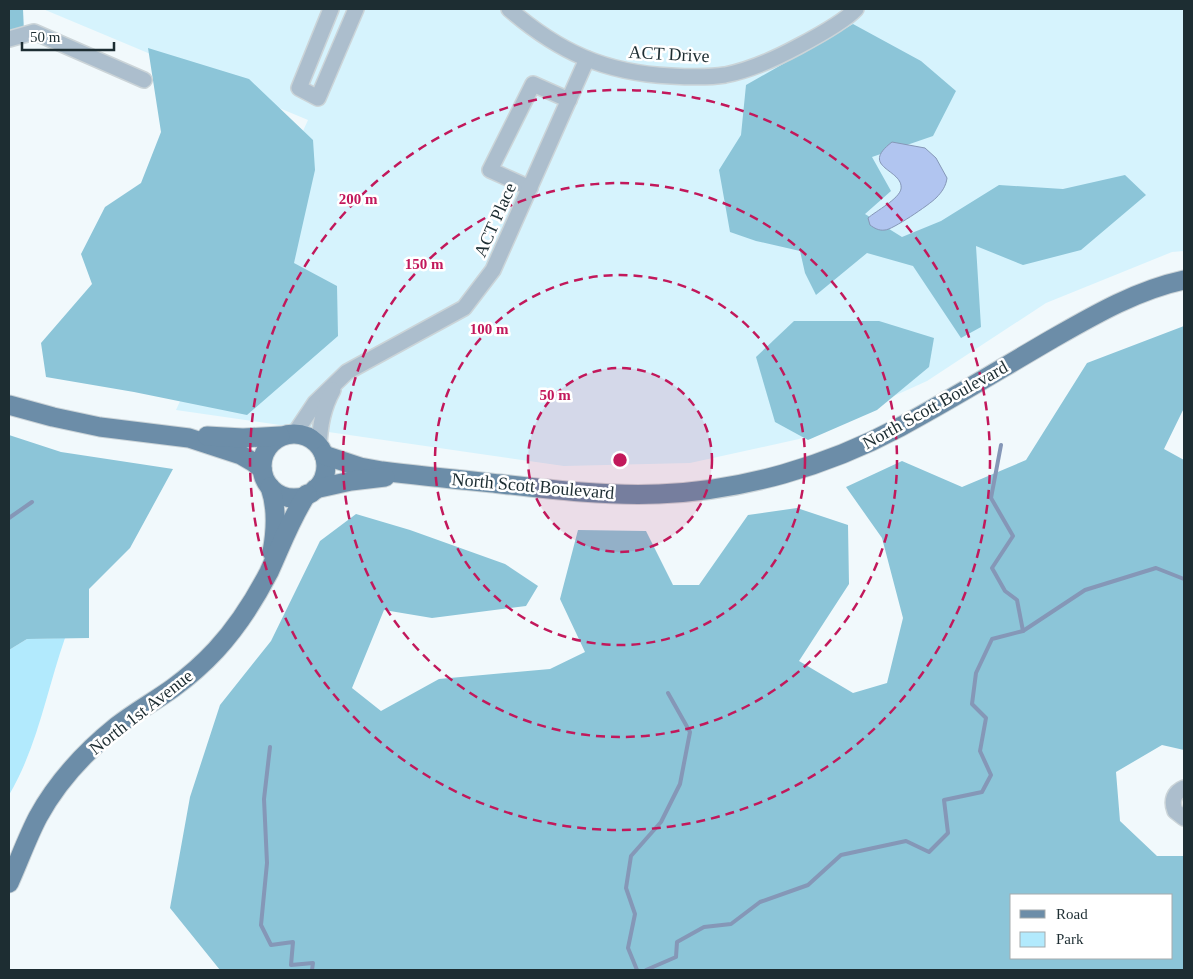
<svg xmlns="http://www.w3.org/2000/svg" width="1193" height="979" font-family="'Times New Roman',serif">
  <rect width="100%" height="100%" fill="#f1f9fc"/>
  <!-- built -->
  <path fill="#d6f3fd" d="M43,9H1184V251L1172,252L1046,303L927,381L799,439L690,463L564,466L176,410L308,120Z"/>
  <!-- green -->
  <path fill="#b2eafd" d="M65,638C47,690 37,748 9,795V650L27,639Z"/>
  <!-- forest -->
  <g fill="#8cc5d8" fill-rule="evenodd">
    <path d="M9,9H23L24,32L9,37Z"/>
    <path d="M853,24L921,61L956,91L933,136L872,157L891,191L865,214L902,237L941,221L999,185L1063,189L1125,175L1146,195L1081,250L1023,265L976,246L981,327L961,338L913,266L867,253L816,295L805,273L800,251L756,241L730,232L719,170L741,135L746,85Z"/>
    <path d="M148,48L249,79L313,140L315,170L294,263L337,286L338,336L247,415L134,392L46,377L41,343L92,284L81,254L105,207L141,183L161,132Z"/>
    <path d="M794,321H879L934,338L929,367L877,410L808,440L775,422L756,357Z"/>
    <path d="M1184,326V408L1164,449L1184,460V750L1162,745L1116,772L1120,821L1157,856H1184V970H220L170,908L190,797L220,705L271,641L320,541L356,514L410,530L505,564L538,586L526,606L432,618L384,610L352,688L381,711L439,679L550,669L585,652L560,599L578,530L646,531L673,585H699L748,515L797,508L848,525L849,584L799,661L853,693L887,683L903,618L882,538L846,487L902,461L962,487L1026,460L1087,363ZM1172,895V958H1012V895Z"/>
    <path d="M9,435L61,452L173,469L130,548L89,589V638L27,639L9,650Z"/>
  </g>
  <!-- water -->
  <path fill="#b1c5f0" stroke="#8597b7" d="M892,142L925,148L936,158L947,178C946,186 942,192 936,198C929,205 892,230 885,230C879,231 874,228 870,225L868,218C876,211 899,199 901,189C904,169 858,168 892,142Z"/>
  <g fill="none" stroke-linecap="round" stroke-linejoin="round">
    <!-- stream -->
    <g stroke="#8597b7" stroke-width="4">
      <path d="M9,518L32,502"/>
      <path d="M1023,631L1085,590L1156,568L1184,579"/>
      <path d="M270,747L264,799L267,863L261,925L271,945L293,942L291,965L313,963L312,970"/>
      <path d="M637,970L628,948L635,914L626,888L631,856L661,822L680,784L690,732L668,693"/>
      <path d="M646,970L676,957L677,942L704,927L731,924L760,902L808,885L841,855L906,841L929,852L948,833L944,800L982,792L991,775L980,751L986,718L972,704L976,673L992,639L1023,631L1017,600L1005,591L992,568L1013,536L991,498L1001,445"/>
    </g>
    <!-- minor casing -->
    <g stroke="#cbd4d8" stroke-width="18">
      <g id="minor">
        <path d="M331,9L299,88L318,98L356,9"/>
        <path d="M509,9C559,52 605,73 671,76C688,77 707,78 725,75C751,70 775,59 799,46C816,37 844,22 856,9"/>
        <path d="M9,39L34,32L144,80"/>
        <path d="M530,188L490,170L533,84L569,100"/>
        <path d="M293,434L297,430L315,403L347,372L464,308L493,270L587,59"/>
        <path d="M319,446C320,425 323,408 333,390"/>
        <path d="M1184,788C1174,792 1171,801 1175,811L1184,818"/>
      </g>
    </g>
    <!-- major casing -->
    <g stroke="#cbd4d8" stroke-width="21">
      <g id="major">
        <path d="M9,405L53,417L100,427L189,438L241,455L253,462L262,469"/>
        <circle cx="294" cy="466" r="32"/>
        <path d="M207,436L243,438L280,436"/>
        <path d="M324,455L360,467L382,471C422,476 462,480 501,484C554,490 606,496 659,494C742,491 827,466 900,427C952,399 1002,368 1052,339C1094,315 1137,290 1184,280"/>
        <path d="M270,487C277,507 276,531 272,552"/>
        <path d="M315,489L351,481L385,477"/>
        <path d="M9,883C19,861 27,838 38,817C57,782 86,751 117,726C135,712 155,701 173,688C188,677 203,664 216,650C238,626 254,601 269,572C281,546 291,518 307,494"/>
      </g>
    </g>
    <!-- minor -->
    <use href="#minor" stroke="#acbecd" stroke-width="15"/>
    <!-- major -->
    <use href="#major" stroke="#6c8da8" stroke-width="19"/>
  </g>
  <!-- distance rings -->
  <circle cx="620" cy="460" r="92" fill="#c2185b" fill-opacity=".12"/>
  <g fill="none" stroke="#c2185b" stroke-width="2.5" stroke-dasharray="9 6">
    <circle cx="620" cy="460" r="92"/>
    <circle cx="620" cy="460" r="185"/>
    <circle cx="620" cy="460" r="277"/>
    <circle cx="620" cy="460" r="370"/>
  </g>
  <g text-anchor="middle" stroke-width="5" stroke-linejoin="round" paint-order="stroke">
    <!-- street labels -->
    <g font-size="18" fill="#1d2d32" stroke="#fff">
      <text transform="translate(669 54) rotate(3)" y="6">ACT Drive</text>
      <text transform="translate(495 220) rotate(-66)" y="6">ACT Place</text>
      <text transform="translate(935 405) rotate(-29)" y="6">North Scott Boulevard</text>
      <text transform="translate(533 486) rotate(5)" y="6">North Scott Boulevard</text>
      <text transform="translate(141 712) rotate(-38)" y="6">North 1st Avenue</text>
    </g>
  </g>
  <circle cx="620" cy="460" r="8" fill="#c2185b" stroke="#fff" stroke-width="2.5"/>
  <g font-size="15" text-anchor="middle" font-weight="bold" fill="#c2185b" stroke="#fff" stroke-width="5" stroke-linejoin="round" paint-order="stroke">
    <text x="358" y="204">200 m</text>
    <text x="424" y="269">150 m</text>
    <text x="489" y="334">100 m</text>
    <text x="555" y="400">50 m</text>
  </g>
  <!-- border -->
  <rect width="1193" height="979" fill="none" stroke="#1d2d32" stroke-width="20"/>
  <!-- legend -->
  <rect x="1010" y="894" width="162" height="65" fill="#ffffff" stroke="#a5abad"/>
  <rect x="1020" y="910" width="25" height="8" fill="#6c8da8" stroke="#a5abad"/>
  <text x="1056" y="919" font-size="15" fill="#1d2d32">Road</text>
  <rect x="1020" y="932" width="25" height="15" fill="#b2eafd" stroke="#a5abad"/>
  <text x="1056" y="944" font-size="15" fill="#1d2d32">Park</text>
  <!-- scale -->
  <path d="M22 42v8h92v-8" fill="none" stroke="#1d2d32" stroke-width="2.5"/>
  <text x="30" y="42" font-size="15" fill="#1d2d32" stroke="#ffffff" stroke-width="4" paint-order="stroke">50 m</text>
</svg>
